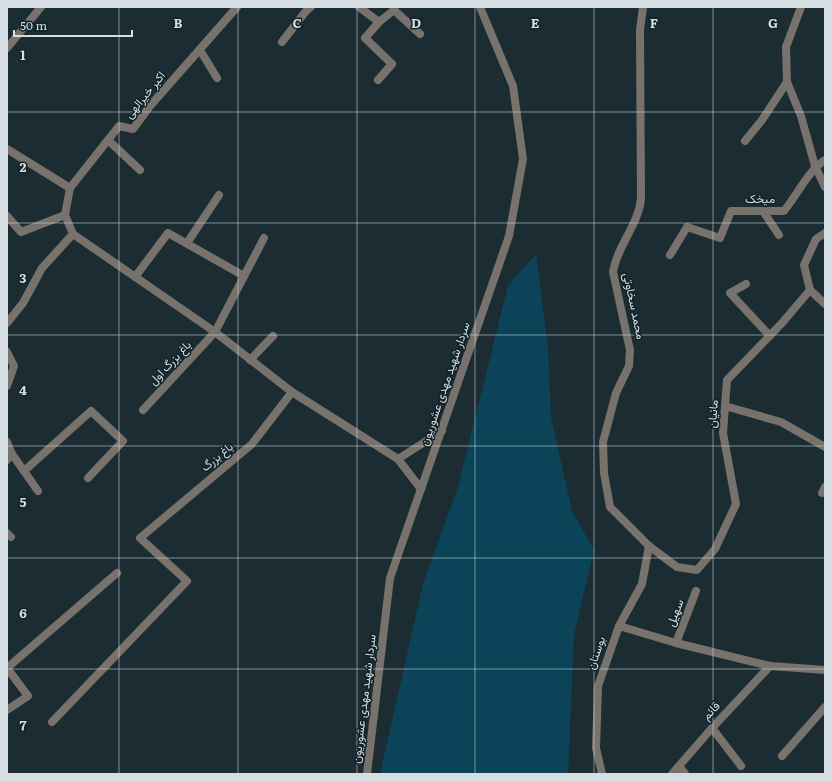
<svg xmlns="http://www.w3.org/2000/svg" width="832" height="781" font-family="Literata,Vazirmatn,serif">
  <rect width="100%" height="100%" fill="#1c2c33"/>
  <!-- green -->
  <path fill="#0b4458" d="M536,254L548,349L551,417L572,511L594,550L574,634L568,774H380L423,584L458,487L508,285Z"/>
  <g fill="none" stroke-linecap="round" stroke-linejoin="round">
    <!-- minor -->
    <g stroke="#78726c" stroke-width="8">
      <path d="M359,7L379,22"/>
      <path d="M643,7L640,30L641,199C638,226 617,246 613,272L630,350L629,366L616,393L603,442L604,473L610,507L649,546L677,567L697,570L715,549L736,504L723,433L727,380L782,323L810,290L804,265L816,239L825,233"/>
      <path d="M801,7L786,47L787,82L801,116L815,166L825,187"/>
      <path d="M282,42L306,11L311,7"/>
      <path d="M200,50L217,78"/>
      <path d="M378,80L392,64L365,38L379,22L394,10L420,34"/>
      <path d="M109,141L140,170"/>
      <path d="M745,141L762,120L787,82"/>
      <path d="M7,149L70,188L65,215L73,234L42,268L23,303L7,323"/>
      <path d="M70,188L119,126L133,129L150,106L237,7"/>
      <path d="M763,211L779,235"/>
      <path d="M7,216L21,232L65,215"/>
      <path d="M73,234L215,332L292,392L398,459L421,489"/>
      <path d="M187,243L219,195"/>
      <path d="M670,255L687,227L720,238L731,211H784C797,195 809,170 825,160"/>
      <path d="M135,277L168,233L244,276"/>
      <path d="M746,284L730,293L770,336"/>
      <path d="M810,290L825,304"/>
      <path d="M7,352L14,366L7,386"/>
      <path d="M250,360L273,336"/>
      <path d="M725,406L781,422L825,447"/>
      <path d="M143,410L215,332L264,238"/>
      <path d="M7,442L12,454L7,460"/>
      <path d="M12,454L38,491"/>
      <path d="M398,459L442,431"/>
      <path d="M24,471L91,411L123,441L88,478"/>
      <path d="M822,493L825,487"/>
      <path d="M7,533L11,537"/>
      <path d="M619,626L676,643L770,666L825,670"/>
      <path d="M676,643L696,591"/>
      <path d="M7,668L117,573"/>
      <path d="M7,668L28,696L7,710"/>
      <path d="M52,722L187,581L140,538L252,444L292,392"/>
      <path d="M712,728L741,766"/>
      <path d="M782,756L825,707"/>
      <path d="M679,766L685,774"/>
      <path d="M602,774L596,748L598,686L619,626L642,584L649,546"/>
      <path d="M672,774L712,728L770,666"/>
    </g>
    <!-- tertiary -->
    <g stroke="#78726c" stroke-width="8">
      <path d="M7,48L41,7"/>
      <path d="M367,774L390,578L509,236L523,159L513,86L480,7"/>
    </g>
  </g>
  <!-- grid -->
  <path fill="none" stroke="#d4dee3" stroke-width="1" stroke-opacity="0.55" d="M119,7V774M238,7V774M357,7V774M475,7V774M594,7V774M713,7V774M7,112H825M7,223H825M7,335H825M7,446H825M7,558H825M7,669H825"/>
  <g text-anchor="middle" stroke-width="3" stroke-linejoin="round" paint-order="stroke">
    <!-- street labels -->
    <g font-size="12" fill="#d4dee3" stroke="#122229">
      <text transform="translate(145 95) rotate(-51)" y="4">اکبر خیرالهی</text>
      <text x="760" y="203">میخک</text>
      <text transform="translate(634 306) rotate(78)" y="4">محمد سخاوتی</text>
      <text transform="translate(170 363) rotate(-47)" y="4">باغ بزرگ اول</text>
      <text transform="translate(445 384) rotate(-71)" y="4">سردار شهید مهدی عشوریون</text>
      <text transform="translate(713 414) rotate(-86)" y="4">مانیان</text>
      <text transform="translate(217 457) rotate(-40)" y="4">باغ بزرگ</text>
      <text transform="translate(675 613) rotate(-69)" y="4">سهیل</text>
      <text transform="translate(596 653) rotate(-71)" y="4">بوستان</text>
      <text transform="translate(364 699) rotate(-83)" y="4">سردار شهید مهدی عشوریون</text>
      <text transform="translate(711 711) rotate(-47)" y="4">قائم</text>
    </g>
  </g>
  <g font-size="13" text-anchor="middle" font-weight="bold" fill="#d4dee3" stroke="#122229" stroke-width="3" stroke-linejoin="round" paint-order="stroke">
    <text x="178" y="28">B</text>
    <text x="297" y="28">C</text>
    <text x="416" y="28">D</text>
    <text x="535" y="28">E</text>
    <text x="654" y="28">F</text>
    <text x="773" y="28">G</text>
    <text x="23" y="60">1</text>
    <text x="23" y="172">2</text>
    <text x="23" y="283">3</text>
    <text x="23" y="395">4</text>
    <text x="23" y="507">5</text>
    <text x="23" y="618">6</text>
    <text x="23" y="730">7</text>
  </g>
  <!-- border -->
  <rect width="832" height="781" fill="none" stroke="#d4dee3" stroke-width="16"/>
  <!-- scale -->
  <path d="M14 30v6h118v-6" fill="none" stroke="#d4dee3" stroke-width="2"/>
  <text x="20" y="30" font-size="12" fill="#d4dee3" stroke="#122229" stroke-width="3" paint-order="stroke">50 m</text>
</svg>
